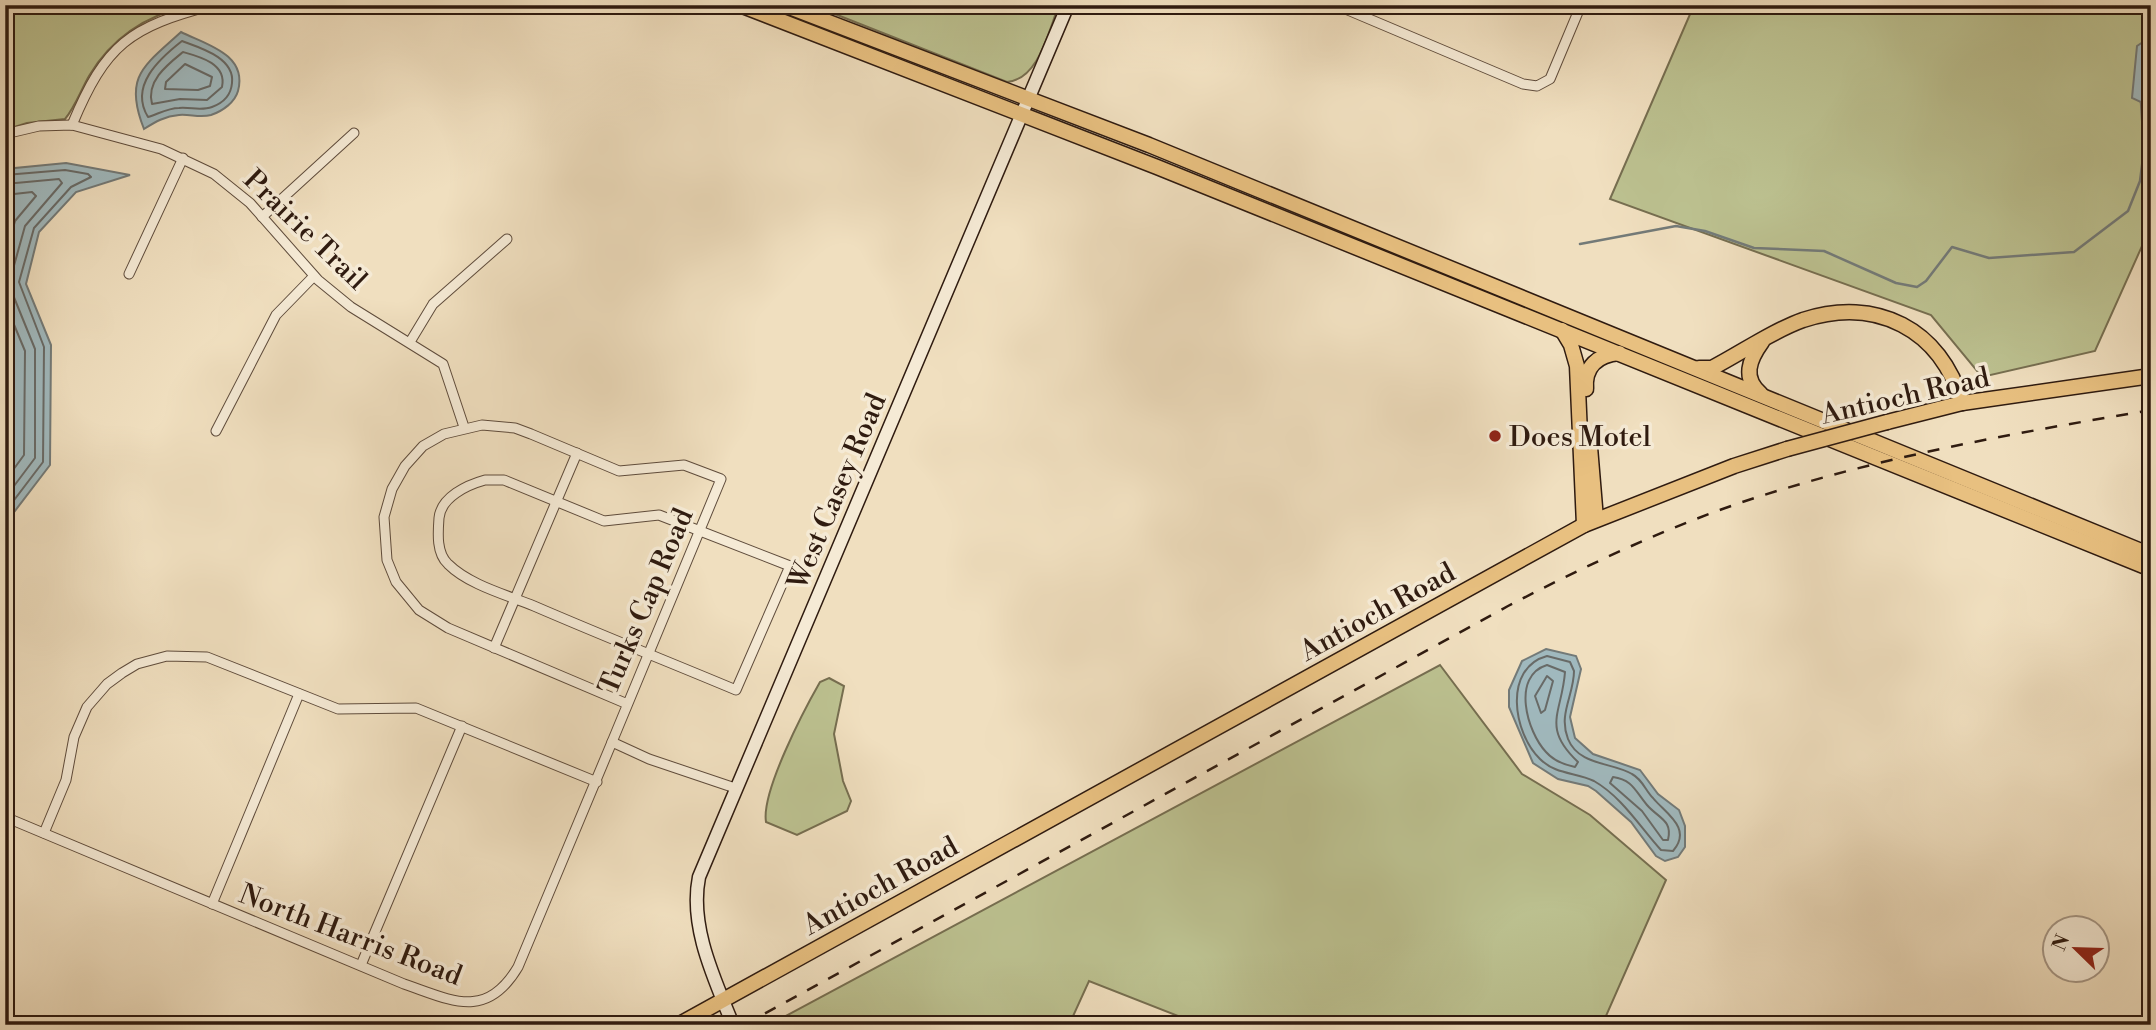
<svg xmlns="http://www.w3.org/2000/svg" width="2156" height="1030" font-family="'Libre Bodoni',serif">
  <rect width="100%" height="100%" fill="#f0dfbf"/>
  <filter id="stains"><feTurbulence type="fractalNoise" baseFrequency=".00286" numOctaves="4"/><feColorMatrix values="0 0 0 0 .2 0 0 0 0 .09 0 0 0 0 .02 0 0 0 .5 -.17"/></filter>
  <radialGradient id="worn" r=".72"><stop offset=".6" stop-color="#630" stop-opacity="0"/><stop offset="1" stop-color="#630" stop-opacity=".3"/></radialGradient>
  <!-- green -->
  <g fill="#bcc190" stroke="#766e50" stroke-width="2">
    <path d="M5,5H190C147,15 112,37 89,76C81,90 75,107 65,119L27,123L5,130Z"/>
    <path d="M812,5H1059C1048,32 1039,79 1007,82Z"/>
    <path d="M1694,5H2151V226L2095,351L1982,377L1931,315L1610,199Z"/>
    <path d="M1440,665L1522,774L1590,815L1666,880L1602,1025H1201L1089,981L1069,1025H769Z"/>
    <path d="M829,678L844,686L834,734L843,781L851,801L847,811L797,835L766,822C761,792 804,710 820,682Z"/>
  </g>
  <!-- water -->
  <g fill="#a0b9be" stroke="#737a78" stroke-width="2">
    <path d="M181,32C205,44 248,54 238,91C235,102 223,111 211,115C200,118 190,114 179,115C165,116 155,122 144,129C123,76 144,66 181,32Z"/>
    <path d="M2146,40H2151V99L2147,105L2132,98L2137,46Z"/>
    <path d="M66,163L130,175L76,192L39,232L26,284L51,345L50,465L5,524V169Z"/>
    <path d="M1546,649L1576,656L1581,669L1570,717L1575,738L1593,754L1640,770L1658,794L1679,810L1685,826V847L1678,857L1665,861L1656,856L1631,822L1596,791L1588,786L1558,779L1533,763L1509,707V690L1522,661Z"/>
  </g>
  <g fill="none" stroke-linecap="round" stroke-linejoin="round">
    <!-- shore -->
    <g stroke="#686a67" stroke-width="2">
      <path d="M182,41C201,48 235,58 232,83C231,95 223,103 212,107C201,111 191,107 179,108C168,108 158,114 148,117C129,86 159,59 182,41Z"/>
      <path d="M183,52C201,57 227,64 222,87L207,100L180,99L152,104C146,81 167,65 183,52Z"/>
      <path d="M185,64L212,77L210,86L198,90L165,89L166,82Z"/>
      <path d="M5,175L65,170L88,174L91,177L71,187L34,228L19,282L44,347L43,462L5,512"/>
      <path d="M5,184L59,179L62,183L25,226L10,280L11,290L35,349V458L5,498"/>
      <path d="M5,195L32,192L36,196L15,221L5,258"/>
      <path d="M5,303L25,351L24,455L5,481"/>
      <path d="M1547,656L1570,662L1574,671C1574,695 1558,714 1568,739C1579,766 1612,762 1632,774C1643,780 1645,790 1653,798C1665,813 1693,828 1673,851L1661,850C1640,827 1622,797 1594,781C1576,772 1556,775 1540,759C1513,733 1503,668 1547,656Z"/>
      <path d="M1547,665L1565,672C1562,713 1541,727 1578,762L1575,767C1565,765 1553,760 1546,752C1527,732 1511,676 1547,665Z"/>
      <path d="M1547,676L1553,681L1545,710L1541,713L1535,696Z"/>
      <path d="M1613,777C1633,780 1635,791 1647,805C1658,818 1673,820 1668,840H1663L1642,811L1610,783Z"/>
    </g>
    <!-- stream -->
    <path stroke="#737a78" stroke-width="2.5" d="M1580,244L1676,226L1705,231L1754,248L1824,251L1896,283L1917,287L1926,281L1952,247L1989,258L2074,252L2128,211L2140,181L2144,150L2141,102"/>
    <!-- minor casing -->
    <g stroke="#5f4c3c" stroke-width="11">
      <g id="minor">
        <path d="M1336,5L1523,84L1537,86L1550,79L1581,5"/>
        <path d="M72,125C106,44 129,27 214,5"/>
        <path d="M5,134L39,126L72,125L161,149L214,174L250,203L318,280L351,307L443,364L464,427"/>
        <path d="M262,217L354,133"/>
        <path d="M129,274L183,158"/>
        <path d="M410,342L433,304L507,239"/>
        <path d="M216,431L276,315L314,276"/>
        <path d="M485,480H504L604,521L659,515L790,566L736,690C669,662 601,635 534,606C507,595 469,585 448,564C436,553 438,532 439,518C441,497 467,485 485,480Z"/>
        <path d="M494,648L577,453"/>
        <path d="M612,742L721,479L684,465L619,471L531,434L515,428L482,425L444,434L423,446L405,466L392,489L384,517L387,560L396,582L419,610L448,628L625,703"/>
        <path d="M5,817L404,984C451,1000 486,1021 518,967L612,742L649,759L735,788"/>
        <path d="M44,833L66,780L74,737L87,707L107,684L122,673L137,664L167,656L207,657L338,709L416,708L597,782"/>
        <path d="M212,904L299,694"/>
        <path d="M361,965L462,726"/>
      </g>
    </g>
    <!-- secondary casing -->
    <g stroke="#2f1b10" stroke-width="15">
      <path id="secondary" d="M733,1025C715,980 689,927 699,877L1068,5"/>
    </g>
    <!-- primary casing -->
    <g stroke="#2f1b10" stroke-width="17">
      <g id="primary">
        <path d="M740,5L1157,167L2151,569"/>
        <path d="M784,5L1149,145L2151,555"/>
        <path d="M1562,330L1571,345L1577,366L1584,525"/>
        <path d="M1699,368H1712C1741,353 1772,331 1803,320C1876,296 1941,329 1962,403"/>
        <path d="M1586,389C1584,366 1598,355 1619,353"/>
        <path d="M1761,394C1742,378 1749,360 1762,342"/>
        <path d="M1887,422L1962,403L2151,376"/>
        <path d="M1590,447L1596,519"/>
        <path d="M678,1025L1584,525L1734,466L1787,449"/>
      </g>
    </g>
    <!-- minor -->
    <use href="#minor" stroke="#f5ead5" stroke-width="9"/>
    <!-- secondary -->
    <use href="#secondary" stroke="#f5ead5" stroke-width="12"/>
    <!-- primary -->
    <use href="#primary" stroke="#e8c080" stroke-width="14"/>
    <!-- rail -->
    <path stroke="#2f1b10" stroke-width="2.5" stroke-dasharray="12 12" stroke-linecap="butt" d="M744,1025L1508,606C1597,560 1690,516 1787,488C1906,452 2028,431 2151,410"/>
    <!-- primary-bridge casing -->
    <g stroke="#2f1b10" stroke-width="17" stroke-linecap="butt">
      <path id="primary-bridge" d="M1787,449L1887,422"/>
    </g>
    <!-- primary-bridge -->
    <use href="#primary-bridge" stroke="#e8c080" stroke-width="14"/>
  </g>
  <!-- markers -->
  <circle fill="#8f2418" stroke="#f5ead5" stroke-width="2.5" cx="1495" cy="436" r="7"/>
  <g text-anchor="middle" stroke-width="7" stroke-linejoin="round" paint-order="stroke">
    <!-- street labels -->
    <g font-size="28" fill="#2f1b10" stroke="#f5ead5">
      <text transform="translate(306 229) rotate(44)" y="10">Prairie Trail</text>
      <text transform="translate(1905 395) rotate(-13)" y="10">Antioch Road</text>
      <text transform="translate(836 491) rotate(-67)" y="10">West Casey Road</text>
      <text transform="translate(645 601) rotate(-67)" y="10">Turks Cap Road</text>
      <text transform="translate(1377 611) rotate(-29)" y="10">Antioch Road</text>
      <text transform="translate(880 885) rotate(-29)" y="10">Antioch Road</text>
      <text transform="translate(351 934) rotate(21)" y="10">North Harris Road</text>
    </g>
    <!-- poi labels -->
    <g font-size="28" fill="#2f1b10" stroke="#f5ead5" text-anchor="start">
      <text x="1509" y="446">Does Motel</text>
    </g>
  </g>
  <!-- margin -->
  <rect width="2156" height="1030" fill="none" stroke="#f0dfbf" stroke-width="28"/>
  <rect x="7" y="7" width="2142" height="1016" fill="none" stroke="#2f1b10" stroke-width="3.5"/>
  <rect x="14" y="14" width="2128" height="1002" fill="none" stroke="#2f1b10" stroke-width="2"/>
  <!-- north arrow -->
  <g transform="translate(2076 949) rotate(293)"><circle r="33" fill="#f5ead5" stroke="#a69786" stroke-width="2"/>
  <path d="M0-5L12 26L0 18L-12 26Z" fill="#8f2418"/>
  <text y="-10" font-size="19" font-weight="bold" text-anchor="middle" fill="#2f1b10">N</text>
  </g>
  <rect width="100%" height="100%" filter="url(#stains)"/>
  <rect width="100%" height="100%" fill="url(#worn)"/>
</svg>
